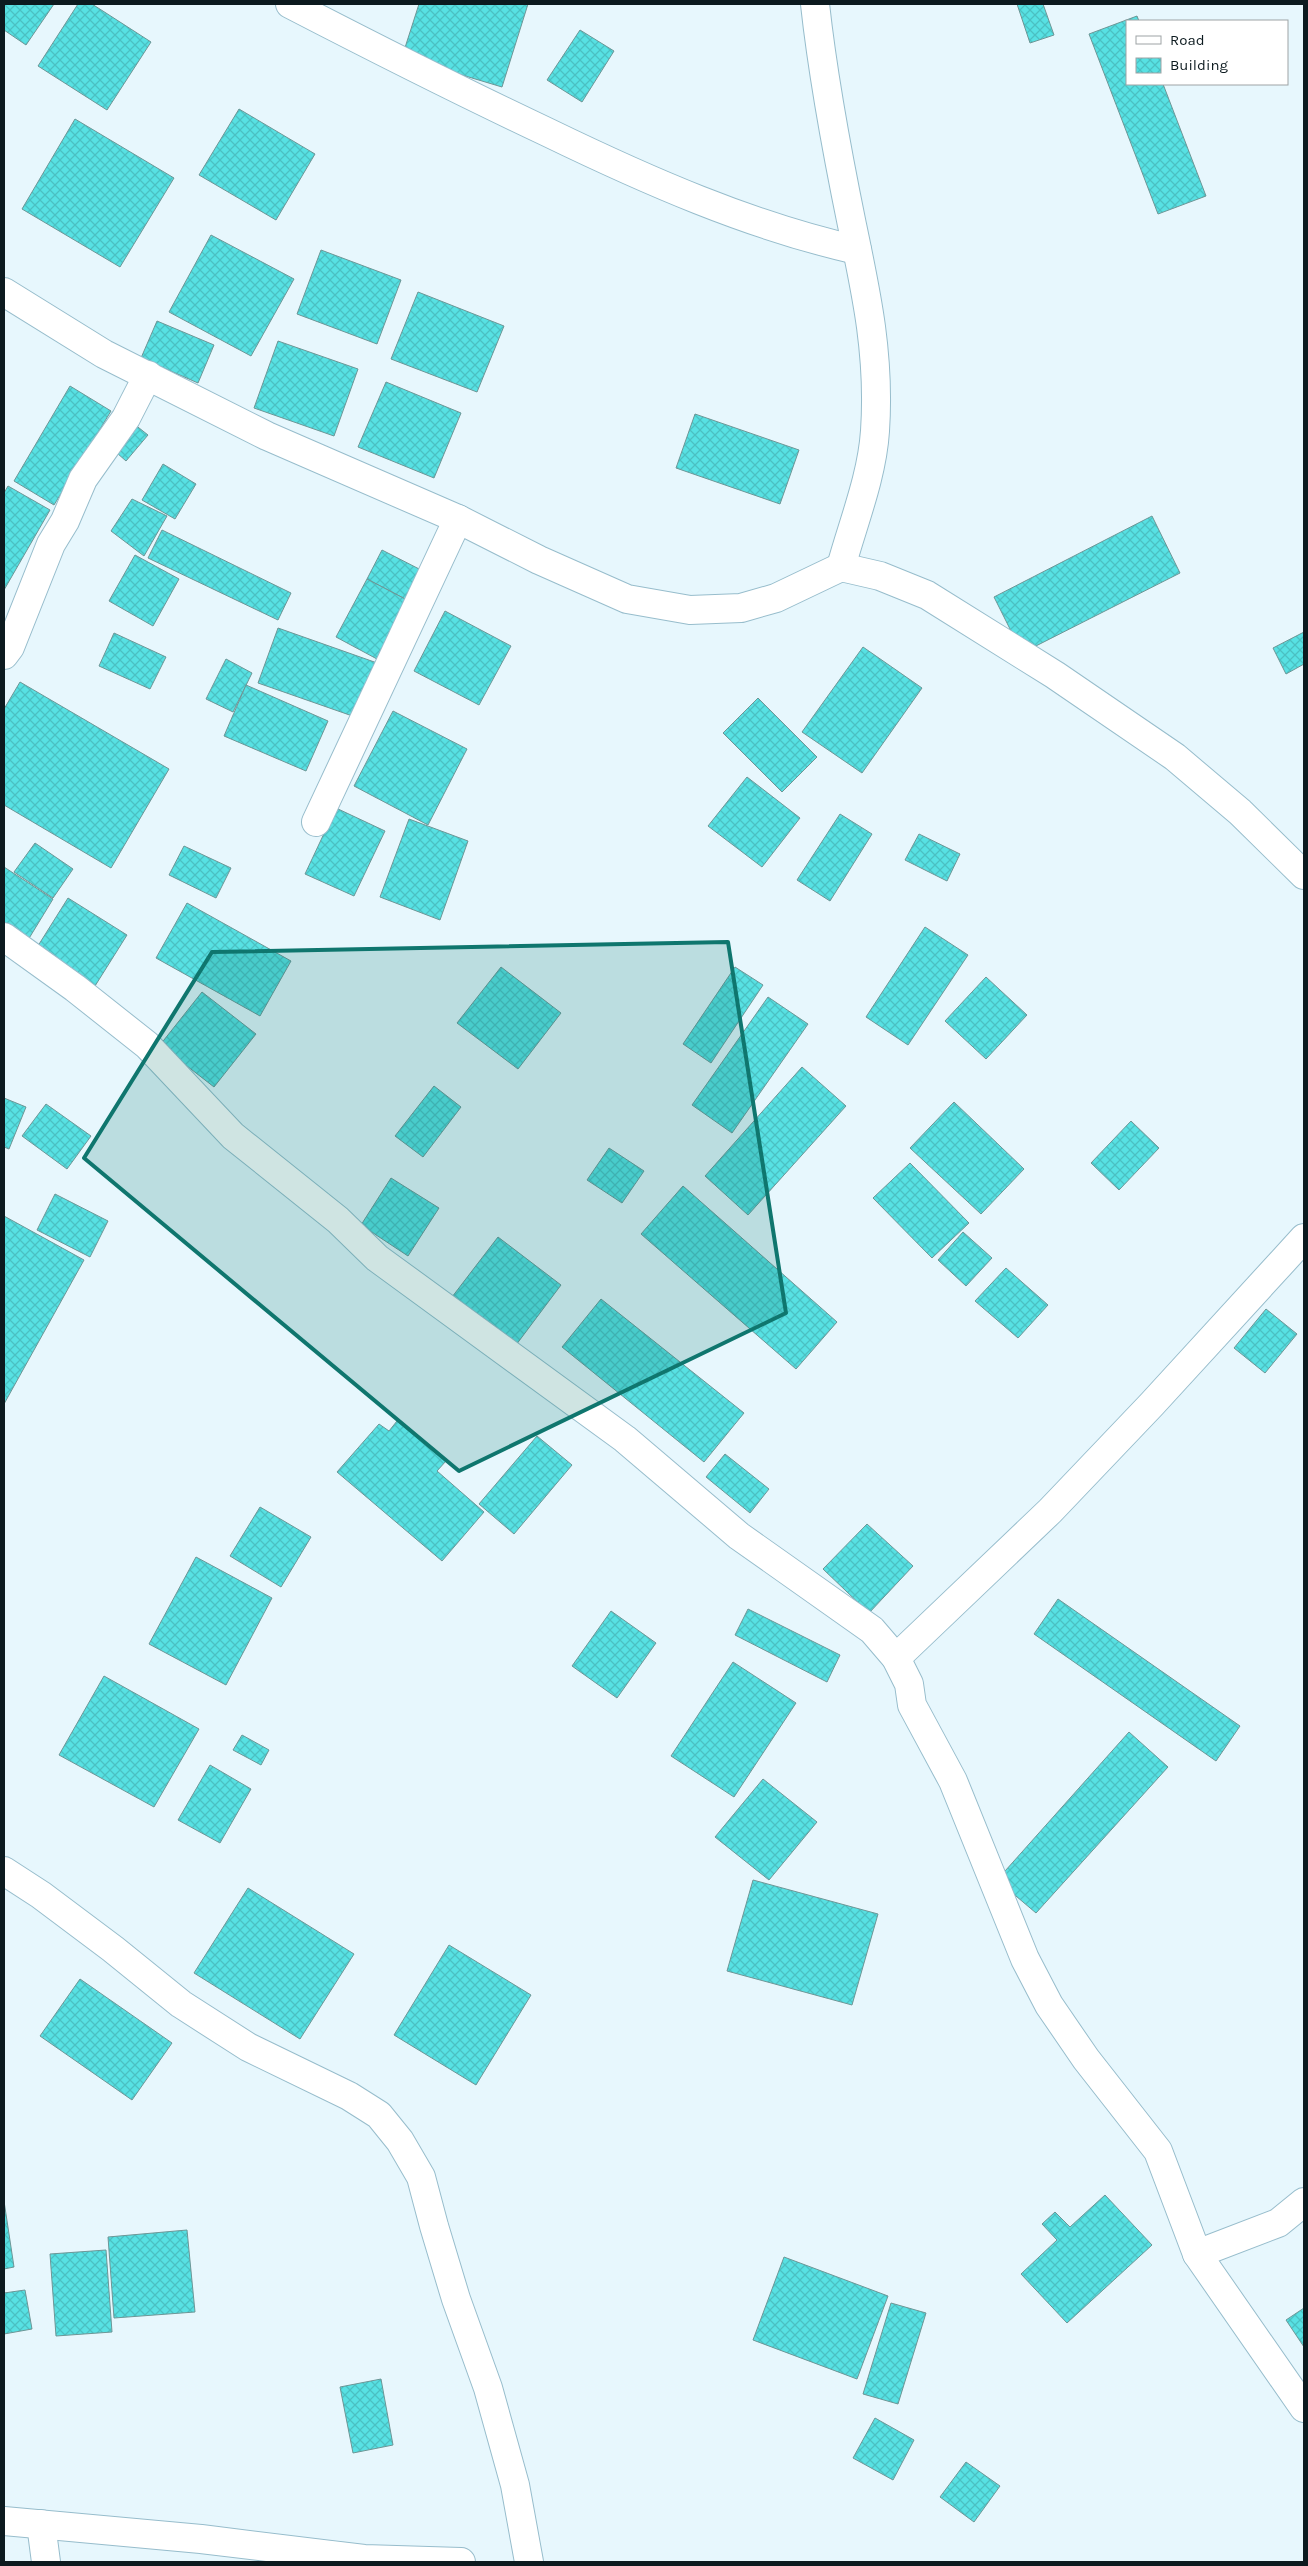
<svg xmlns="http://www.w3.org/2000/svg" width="1308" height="2566" font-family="Karla,sans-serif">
  <defs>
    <pattern id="building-cross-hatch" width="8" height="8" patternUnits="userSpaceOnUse" patternTransform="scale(1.25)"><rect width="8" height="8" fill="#57e1e3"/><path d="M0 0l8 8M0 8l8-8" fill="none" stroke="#4bc0c2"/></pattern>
  </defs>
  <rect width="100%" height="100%" fill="#e7f7fd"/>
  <!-- building -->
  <g fill="url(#building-cross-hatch)" stroke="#6d9696">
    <path d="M4,4H54L26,45L4,30Z"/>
    <path d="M78,4H92L151,42L107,110L38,66Z"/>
    <path d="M419,4H528L502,87L402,57Z"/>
    <path d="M1017,4H1043L1054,35L1030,43Z"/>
    <path d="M1137,16L1139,21H1127V84H1163L1206,196L1158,214L1089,34Z"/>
    <path d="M580,30L614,51L582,102L547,80Z"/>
    <path d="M239,109L315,154L276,220L199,175Z"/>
    <path d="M75,119L174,178L120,267L22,209Z"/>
    <path d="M211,235L294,279L251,356L169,312Z"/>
    <path d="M321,250L401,280L377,344L297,314Z"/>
    <path d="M418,292L504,326L477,392L391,359Z"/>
    <path d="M157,321L214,345L198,383L141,358Z"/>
    <path d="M278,341L358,369L334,436L254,408Z"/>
    <path d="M386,382L461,413L434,478L358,447Z"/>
    <path d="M70,386L111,411L54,505L14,481Z"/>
    <path d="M695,414L799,450L780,504L676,468Z"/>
    <path d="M129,420L148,435L126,461L108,445Z"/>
    <path d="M163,464L196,484L175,519L142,500Z"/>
    <path d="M8,486L50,510L4,590V493Z"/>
    <path d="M132,499L167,516L144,556L111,531Z"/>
    <path d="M1152,516L1180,573L1022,653L994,597Z"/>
    <path d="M162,530L291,593L278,620L148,558Z"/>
    <path d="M382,550L425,572L409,601L367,579Z"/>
    <path d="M135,555L179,579L153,626L109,601Z"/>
    <path d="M367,579L409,601L377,659L336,637Z"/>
    <path d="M445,611L511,646L479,705L414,671Z"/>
    <path d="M278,628L380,664L361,719L258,683Z"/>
    <path d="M1304,632V664L1286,674L1273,648Z"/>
    <path d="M114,633L166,657L150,689L99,666Z"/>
    <path d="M863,647L922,688L862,773L802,732Z"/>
    <path d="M226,659L252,673L233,712L206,699Z"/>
    <path d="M20,682L169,769L111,868L4,805V709Z"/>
    <path d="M246,685L328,721L306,771L224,736Z"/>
    <path d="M758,698L817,757L782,792L723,733Z"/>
    <path d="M393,711L467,749L428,825L354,786Z"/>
    <path d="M747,777L800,818L762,867L708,826Z"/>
    <path d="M336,808L385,831L354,896L305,874Z"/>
    <path d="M840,814L872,834L830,901L797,880Z"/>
    <path d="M409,819L468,841L440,920L380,897Z"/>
    <path d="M919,834L960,854L947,881L905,860Z"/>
    <path d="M35,843L73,869L53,898L14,872Z"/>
    <path d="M184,846L231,868L216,898L169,875Z"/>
    <path d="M4,867L53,899L28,940L4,925Z"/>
    <path d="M68,898L127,935L95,986L36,949Z"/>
    <path d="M187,903L291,961L260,1016L156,958Z"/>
    <path d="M925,927L968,955L908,1045L866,1017Z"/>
    <path d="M501,967L561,1013L518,1069L457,1023Z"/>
    <path d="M735,967L763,985L711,1063L683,1044Z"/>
    <path d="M986,977L1027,1015L986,1059L945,1021Z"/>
    <path d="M202,992L256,1034L214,1087L160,1045Z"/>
    <path d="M768,997L808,1024L732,1133L692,1105Z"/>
    <path d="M802,1067L846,1106L748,1215L705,1176Z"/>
    <path d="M434,1086L461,1107L423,1157L395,1136Z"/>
    <path d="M4,1098L26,1107L9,1149L4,1147Z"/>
    <path d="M954,1102L1024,1169L981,1214L910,1148Z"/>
    <path d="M46,1104L91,1136L67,1169L22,1136Z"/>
    <path d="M1131,1121L1159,1148L1119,1190L1091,1163Z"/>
    <path d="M609,1148L644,1171L622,1203L587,1180Z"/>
    <path d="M910,1163L969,1223L932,1258L873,1198Z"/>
    <path d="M391,1178L439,1208L408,1256L361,1225Z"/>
    <path d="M683,1186L837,1322L796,1369L641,1234Z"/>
    <path d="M55,1194L108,1221L90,1257L37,1230Z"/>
    <path d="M4,1216L84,1260L4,1404Z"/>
    <path d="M963,1232L992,1258L966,1286L938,1260Z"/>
    <path d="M498,1237L561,1285L516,1345L452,1297Z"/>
    <path d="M1006,1268L1048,1305L1018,1338L975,1301Z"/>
    <path d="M601,1299L744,1413L704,1462L562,1347Z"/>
    <path d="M1266,1309L1297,1334L1265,1373L1234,1348Z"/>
    <path d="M397,1421L446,1461L437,1471L484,1512L442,1561L337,1472L379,1424L389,1431Z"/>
    <path d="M537,1436L572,1465L514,1534L479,1504Z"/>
    <path d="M725,1454L769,1489L750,1513L706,1477Z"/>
    <path d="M260,1507L311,1537L281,1587L230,1556Z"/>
    <path d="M867,1524L913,1566L869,1613L823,1569Z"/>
    <path d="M196,1557L272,1598L226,1685L149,1644Z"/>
    <path d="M1058,1599L1240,1726L1216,1761L1034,1634Z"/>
    <path d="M748,1609L840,1655L827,1682L735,1635Z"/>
    <path d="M611,1611L656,1643L617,1698L572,1666Z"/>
    <path d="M733,1662L796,1703L734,1797L671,1756Z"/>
    <path d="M104,1676L199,1729L154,1807L59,1755Z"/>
    <path d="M1129,1732L1168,1767L1036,1913L997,1880Z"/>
    <path d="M242,1735L269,1750L261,1765L233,1750Z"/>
    <path d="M210,1765L251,1789L220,1843L178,1820Z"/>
    <path d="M763,1779L817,1822L769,1880L715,1837Z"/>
    <path d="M753,1880L878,1914L852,2005L727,1971Z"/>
    <path d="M248,1888L354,1954L300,2039L194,1973Z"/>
    <path d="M449,1945L531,1995L476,2085L394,2035Z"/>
    <path d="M80,1979L172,2043L132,2100L40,2036Z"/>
    <path d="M1105,2195L1152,2245L1067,2323L1021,2274L1057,2240L1042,2224L1055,2212L1070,2227Z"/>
    <path d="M4,2201L14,2267L4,2269Z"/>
    <path d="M187,2230L195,2312L114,2318L108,2237Z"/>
    <path d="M106,2250L112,2332L56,2336L50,2254Z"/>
    <path d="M784,2257L888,2296L857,2379L753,2340Z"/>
    <path d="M25,2290L32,2329L4,2334V2293Z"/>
    <path d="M891,2303L926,2313L898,2404L863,2394Z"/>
    <path d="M1304,2308V2347L1286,2320Z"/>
    <path d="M381,2379L393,2445L353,2453L340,2387Z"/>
    <path d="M875,2418L914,2440L893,2480L853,2458Z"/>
    <path d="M966,2462L1000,2486L974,2522L940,2497Z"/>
  </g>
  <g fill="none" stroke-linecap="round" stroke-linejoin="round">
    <!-- minor casing -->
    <g stroke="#97bdcc" stroke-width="30">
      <g id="minor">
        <path d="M290,4C375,48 460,91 547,132C646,180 750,226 857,250"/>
        <path d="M815,4C823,77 837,152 852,225C867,296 880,357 875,431C872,477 853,523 841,567"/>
        <path d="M4,292L104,354L267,436L458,519L539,560L627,599L690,610L741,608L776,598L841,567L880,576L927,595L1055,675L1175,757L1240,812L1304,875"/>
        <path d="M4,655L10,647L51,544L65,521L83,479L126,418L148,375"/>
        <path d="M316,822L458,519"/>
        <path d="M4,937L75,988L147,1045L233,1136L338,1220L377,1258L625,1439L739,1536L872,1630L896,1658L909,1684L912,1705L953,1781L1025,1959L1049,2005L1086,2059L1158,2151L1197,2254L1304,2408"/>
        <path d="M896,1658L1050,1511L1152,1404L1304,1238"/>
        <path d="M4,1871L41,1895L113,1949L181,2004L248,2047L349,2096L379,2115L400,2141L421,2177L434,2226L456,2299L488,2388L515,2485L529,2562"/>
        <path d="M1197,2254L1278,2223L1304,2202"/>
        <path d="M4,2521L201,2539L364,2559L461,2562"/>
        <path d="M41,2524L46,2562"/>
      </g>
    </g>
    <!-- minor -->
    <use href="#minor" stroke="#fff" stroke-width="28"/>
  </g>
  <!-- marked area -->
  <path fill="#0f766e" fill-opacity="0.2" stroke="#0f766e" stroke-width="4" stroke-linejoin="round" d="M728,942L786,1313L459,1471L84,1158L212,952Z"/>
  <!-- border -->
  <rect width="1308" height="2566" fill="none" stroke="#0c1a1f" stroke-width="10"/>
  <!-- legend -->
  <rect x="1126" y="20" width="162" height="65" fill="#ffffff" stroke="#9ea3a5"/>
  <rect x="1136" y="36" width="25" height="8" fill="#ffffff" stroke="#9ea3a5"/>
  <text x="1170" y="45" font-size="15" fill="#0c1a1f">Road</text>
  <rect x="1136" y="58" width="25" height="15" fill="url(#building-cross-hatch)" stroke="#9ea3a5"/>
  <text x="1170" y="70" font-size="15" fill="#0c1a1f">Building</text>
</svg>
